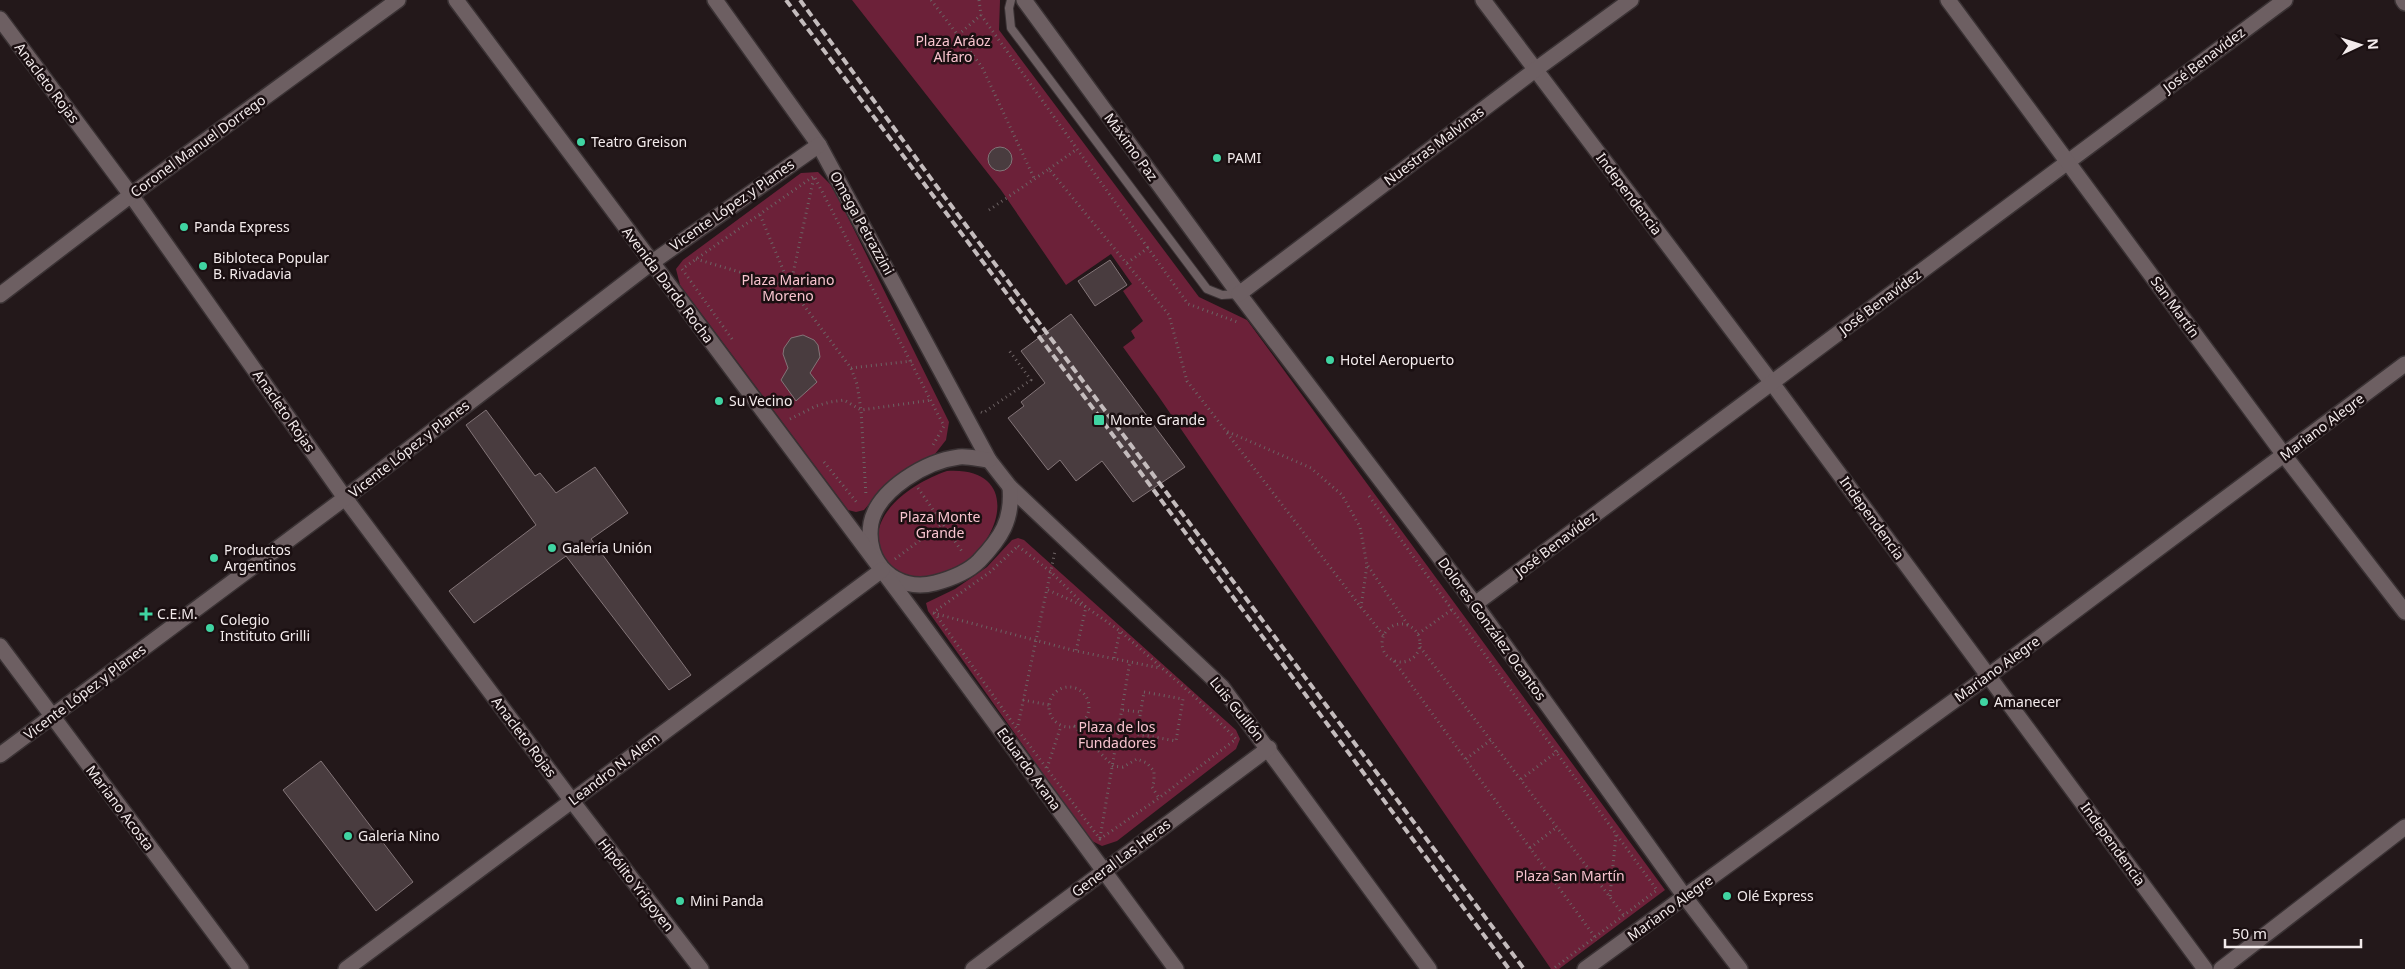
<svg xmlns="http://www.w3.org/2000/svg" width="2405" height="969" font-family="'Noto Sans',sans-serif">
  <rect width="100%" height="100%" fill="#23181a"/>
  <!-- green -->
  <g fill="#6c2139">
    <path d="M852,0H1000L999,30L1199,297L1247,320L1665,890L1559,969H1551L1159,397L1123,347L1135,338L1131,331L1143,321L1123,291L1132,284L1111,254L1066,285L1001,190Z"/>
    <path d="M818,172L833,187L949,422L946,440L935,454L908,468L881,490L864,510L856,512L848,510L680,285L676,269L683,260L801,173Z"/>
    <path d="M947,471C1039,465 991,583 915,578C908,577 899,574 892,572C889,566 883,559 880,552C867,512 915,482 947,471Z"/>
    <path d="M1018,538L1024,540L1236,730L1240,739L1236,749L1117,841L1102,846L1090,840L928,611L926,603L955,589L987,567L1012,540Z"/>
  </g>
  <!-- building -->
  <g fill="#493c3f" stroke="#837578">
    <circle cx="1000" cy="159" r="12"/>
    <path d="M1110,260L1127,285L1095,306L1078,281Z"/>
    <path d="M1071,314L1185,467L1133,502L1102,461L1076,481L1060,460L1048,470L1008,418L1024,406L1021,402L1045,383L1021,351Z"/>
    <path d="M803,335L814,340L818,345L820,357L810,373L817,382L796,401L781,380L788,368L783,354L784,348L791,338Z"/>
    <path d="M486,410L535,476L540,473L556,493L595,467L628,513L591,539L691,675L669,690L566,556L474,623L449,591L536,525L466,425Z"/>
    <path d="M321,761L413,882L376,911L283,790Z"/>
  </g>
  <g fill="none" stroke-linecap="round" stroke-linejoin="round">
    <!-- lane casing -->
    <g stroke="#3a3234" stroke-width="10">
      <path id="lane" d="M1011,0L1009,8L1011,28L1207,289L1222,295L1239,294"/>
    </g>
    <!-- street casing -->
    <g stroke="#3a3234" stroke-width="18">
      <g id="street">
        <path d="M715,0L819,145L989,460L1010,487L1222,687L1429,969"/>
        <path d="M1483,0L1772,383L2205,969"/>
        <path d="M2403,0L2405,3"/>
        <path d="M0,19L131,195L345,498L572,801L701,969"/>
        <path d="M989,460C979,459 968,456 959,457C927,461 878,489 871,523C864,563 896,593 935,583C950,579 968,572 979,561C1001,538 1013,520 1010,487"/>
        <path d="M1475,604L2285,0"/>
        <path d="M0,646L241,969"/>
        <path d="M0,755L345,498L651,263L819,145"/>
        <path d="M973,969L1269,748"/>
        <path d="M2221,969L2405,827"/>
      </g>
    </g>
    <!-- secondary casing -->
    <g stroke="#3a3234" stroke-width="18">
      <g id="secondary">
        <path d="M456,0L920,621L1176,969"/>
        <path d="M1024,0L1239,294L1475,604L1685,897L1740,969"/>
        <path d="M1948,0L2284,455L2405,612"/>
        <path d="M1239,294L1535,70L1631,0"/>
        <path d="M0,295L131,195L398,0"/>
        <path d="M346,969L882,570"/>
        <path d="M1585,969L1988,676L2405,364"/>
      </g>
    </g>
    <!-- path -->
    <g stroke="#6d6364" stroke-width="3" stroke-dasharray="1 4" stroke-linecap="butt">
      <path d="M931,0L982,67L1034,178"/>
      <path d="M979,0L981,15L1148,248"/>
      <path d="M958,35L981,15"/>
      <path d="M1049,169L1077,149"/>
      <path d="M989,210L1049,169L1169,315L1187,381L1226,431L1311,468L1342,495L1360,527L1367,565L1361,607L1384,636"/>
      <path d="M760,215L790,286"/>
      <path d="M696,259L790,287L851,368L857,384L861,410L866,496"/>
      <path d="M1127,263L1148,248L1188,304L1240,323"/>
      <path d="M790,287L814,177"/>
      <path d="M732,339L682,269L814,176L944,426L933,445"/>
      <path d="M851,368L912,361"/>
      <path d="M981,412L983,413L1031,380L1008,349"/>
      <path d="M790,419L816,406L830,402L844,400L861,410L932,400"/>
      <path d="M1227,433L1360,606"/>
      <path d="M824,462L858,504"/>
      <path d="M918,488L963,553"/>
      <path d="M1369,496L1657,890L1553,969"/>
      <path d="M1018,546L1051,572L1086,607L1120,631L1196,698L1236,739L1159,798L1100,839L1017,729L934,612L990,572Z"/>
      <path d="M895,559L942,524"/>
      <path d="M1368,566L1408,625"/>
      <path d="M1048,590L1086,607L1076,651"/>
      <path d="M933,613L1076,651L1160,668"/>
      <circle cx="1401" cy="643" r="19"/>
      <path d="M1418,634L1454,608"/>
      <path d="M1420,647L1625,917"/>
      <path d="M1114,658L1120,631"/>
      <path d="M1394,661L1597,940"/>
      <circle cx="1069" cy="707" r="20"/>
      <path d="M1144,692L1183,699L1176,741L1137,734Z"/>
      <path d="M1023,700L1049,705"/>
      <path d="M1123,710L1140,712"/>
      <path d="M1018,725L1055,551"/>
      <path d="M1074,726L1113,766L1123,767L1137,759L1147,763L1154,771V782L1152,787L1159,798"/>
      <path d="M1466,759L1491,740"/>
      <path d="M1047,768L1061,726"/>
      <path d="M1521,779L1558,751"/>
      <path d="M1100,838L1130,661"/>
      <path d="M1530,848L1557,827"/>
      <path d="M1610,896L1616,835"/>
    </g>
    <!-- lane -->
    <use href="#lane" stroke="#6d5f62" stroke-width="8"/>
    <!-- street -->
    <use href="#street" stroke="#6d5f62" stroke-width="15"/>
    <!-- secondary -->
    <use href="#secondary" stroke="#6d5f62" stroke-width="15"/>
    <!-- rail -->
    <g stroke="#c4bcbd" stroke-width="4" stroke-dasharray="8 4" stroke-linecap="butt">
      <path d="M786,0L1095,411L1509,969"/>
      <path d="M800,0L935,184L1524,969"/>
    </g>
  </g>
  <!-- markers -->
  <g fill="#40d4a2" stroke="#1a0f11" stroke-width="2">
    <circle cx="581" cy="142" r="5"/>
    <circle cx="1217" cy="158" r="5"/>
    <circle cx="184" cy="227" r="5"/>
    <circle cx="203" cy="266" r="5"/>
    <circle cx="1330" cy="360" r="5"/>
    <circle cx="719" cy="401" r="5"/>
    <rect x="1093" y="414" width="12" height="12" rx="2.5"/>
    <circle cx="552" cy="548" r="5"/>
    <circle cx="214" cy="558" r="5"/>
    <path d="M143.5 606.5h5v5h5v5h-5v5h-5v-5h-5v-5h5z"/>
    <circle cx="210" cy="628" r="5"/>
    <circle cx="1984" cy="702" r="5"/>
    <circle cx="348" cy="836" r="5"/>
    <circle cx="1727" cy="896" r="5"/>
    <circle cx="680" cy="901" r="5"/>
  </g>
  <g text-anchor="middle" stroke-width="5" stroke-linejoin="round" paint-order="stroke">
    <!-- park labels -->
    <g font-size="14" fill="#f8c4cf" stroke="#1a0f11">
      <text x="953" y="46">Plaza Aráoz<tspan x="953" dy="16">Alfaro</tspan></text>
      <text x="788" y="285">Plaza Mariano<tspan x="788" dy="16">Moreno</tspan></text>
      <text x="940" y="522">Plaza Monte<tspan x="940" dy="16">Grande</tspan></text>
      <text x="1117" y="732">Plaza de los<tspan x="1117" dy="16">Fundadores</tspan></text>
      <text x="1570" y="881">Plaza San Martín</text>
    </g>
    <!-- street labels -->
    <g font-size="14" fill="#f3ebec" stroke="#1a0f11">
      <text transform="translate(2204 60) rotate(-37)" y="5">José Benavídez</text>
      <text transform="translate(47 83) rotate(53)" y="5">Anacleto Rojas</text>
      <text transform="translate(198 146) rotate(-36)" y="5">Coronel Manuel Dorrego</text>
      <text transform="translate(1434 146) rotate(-37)" y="5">Nuestras Malvinas</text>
      <text transform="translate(1131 147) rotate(54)" y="5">Máximo Paz</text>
      <text transform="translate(1629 194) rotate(53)" y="5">Independencia</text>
      <text transform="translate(732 205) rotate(-35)" y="5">Vicente López y Planes</text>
      <text transform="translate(862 223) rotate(61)" y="5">Omega Petrazzini</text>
      <text transform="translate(668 285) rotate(53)" y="5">Avenida Dardo Rocha</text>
      <text transform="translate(1880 302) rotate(-37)" y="5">José Benavídez</text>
      <text transform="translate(2175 307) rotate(54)" y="5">San Martín</text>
      <text transform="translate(284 411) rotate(55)" y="5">Anacleto Rojas</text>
      <text transform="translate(2322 427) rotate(-37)" y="5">Mariano Alegre</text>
      <text transform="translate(409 449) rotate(-38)" y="5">Vicente López y Planes</text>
      <text transform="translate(1872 518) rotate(54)" y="5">Independencia</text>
      <text transform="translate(1556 544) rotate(-37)" y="5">José Benavídez</text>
      <text transform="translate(1492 629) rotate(54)" y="5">Dolores González Ocantos</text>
      <text transform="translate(1997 669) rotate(-36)" y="5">Mariano Alegre</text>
      <text transform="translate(85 692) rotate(-37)" y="5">Vicente López y Planes</text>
      <text transform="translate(1237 709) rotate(51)" y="5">Luis Guillón</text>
      <text transform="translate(524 737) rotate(53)" y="5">Anacleto Rojas</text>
      <text transform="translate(614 769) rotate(-37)" y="5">Leandro N. Alem</text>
      <text transform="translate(1029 769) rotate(54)" y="5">Eduardo Arana</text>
      <text transform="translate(120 808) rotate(53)" y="5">Mariano Acosta</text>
      <text transform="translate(2113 844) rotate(54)" y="5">Independencia</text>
      <text transform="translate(1121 858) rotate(-37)" y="5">General Las Heras</text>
      <text transform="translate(636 885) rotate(52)" y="5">Hipólito Yrigoyen</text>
      <text transform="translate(1670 908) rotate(-36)" y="5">Mariano Alegre</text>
    </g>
    <!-- poi labels -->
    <g font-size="14" fill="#f3ebec" stroke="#1a0f11" text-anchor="start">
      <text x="591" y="147">Teatro Greison</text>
      <text x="1227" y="163">PAMI</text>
      <text x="194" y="232">Panda Express</text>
      <text x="213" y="263">Bibloteca Popular<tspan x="213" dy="16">B. Rivadavia</tspan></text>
      <text x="1340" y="365">Hotel Aeropuerto</text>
      <text x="729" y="406">Su Vecino</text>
      <text x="1110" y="425">Monte Grande</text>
      <text x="562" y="553">Galería Unión</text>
      <text x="224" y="555">Productos<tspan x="224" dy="16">Argentinos</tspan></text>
      <text x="157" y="619">C.E.M.</text>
      <text x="220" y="625">Colegio<tspan x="220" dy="16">Instituto Grilli</tspan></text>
      <text x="1994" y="707">Amanecer</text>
      <text x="358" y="841">Galeria Nino</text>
      <text x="1737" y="901">Olé Express</text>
      <text x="690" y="906">Mini Panda</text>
    </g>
  </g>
  <!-- north arrow -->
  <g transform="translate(2360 45) rotate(86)" stroke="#1a0f11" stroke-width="4" paint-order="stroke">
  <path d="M0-4L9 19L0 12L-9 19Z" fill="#f3ebec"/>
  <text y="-8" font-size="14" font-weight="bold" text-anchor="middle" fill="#f3ebec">N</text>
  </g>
  <!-- scale -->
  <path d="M2225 939v8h136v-8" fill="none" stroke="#f3ebec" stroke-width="2.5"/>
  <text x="2232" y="939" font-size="15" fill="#f3ebec" stroke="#1a0f11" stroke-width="4" paint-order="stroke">50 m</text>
</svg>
